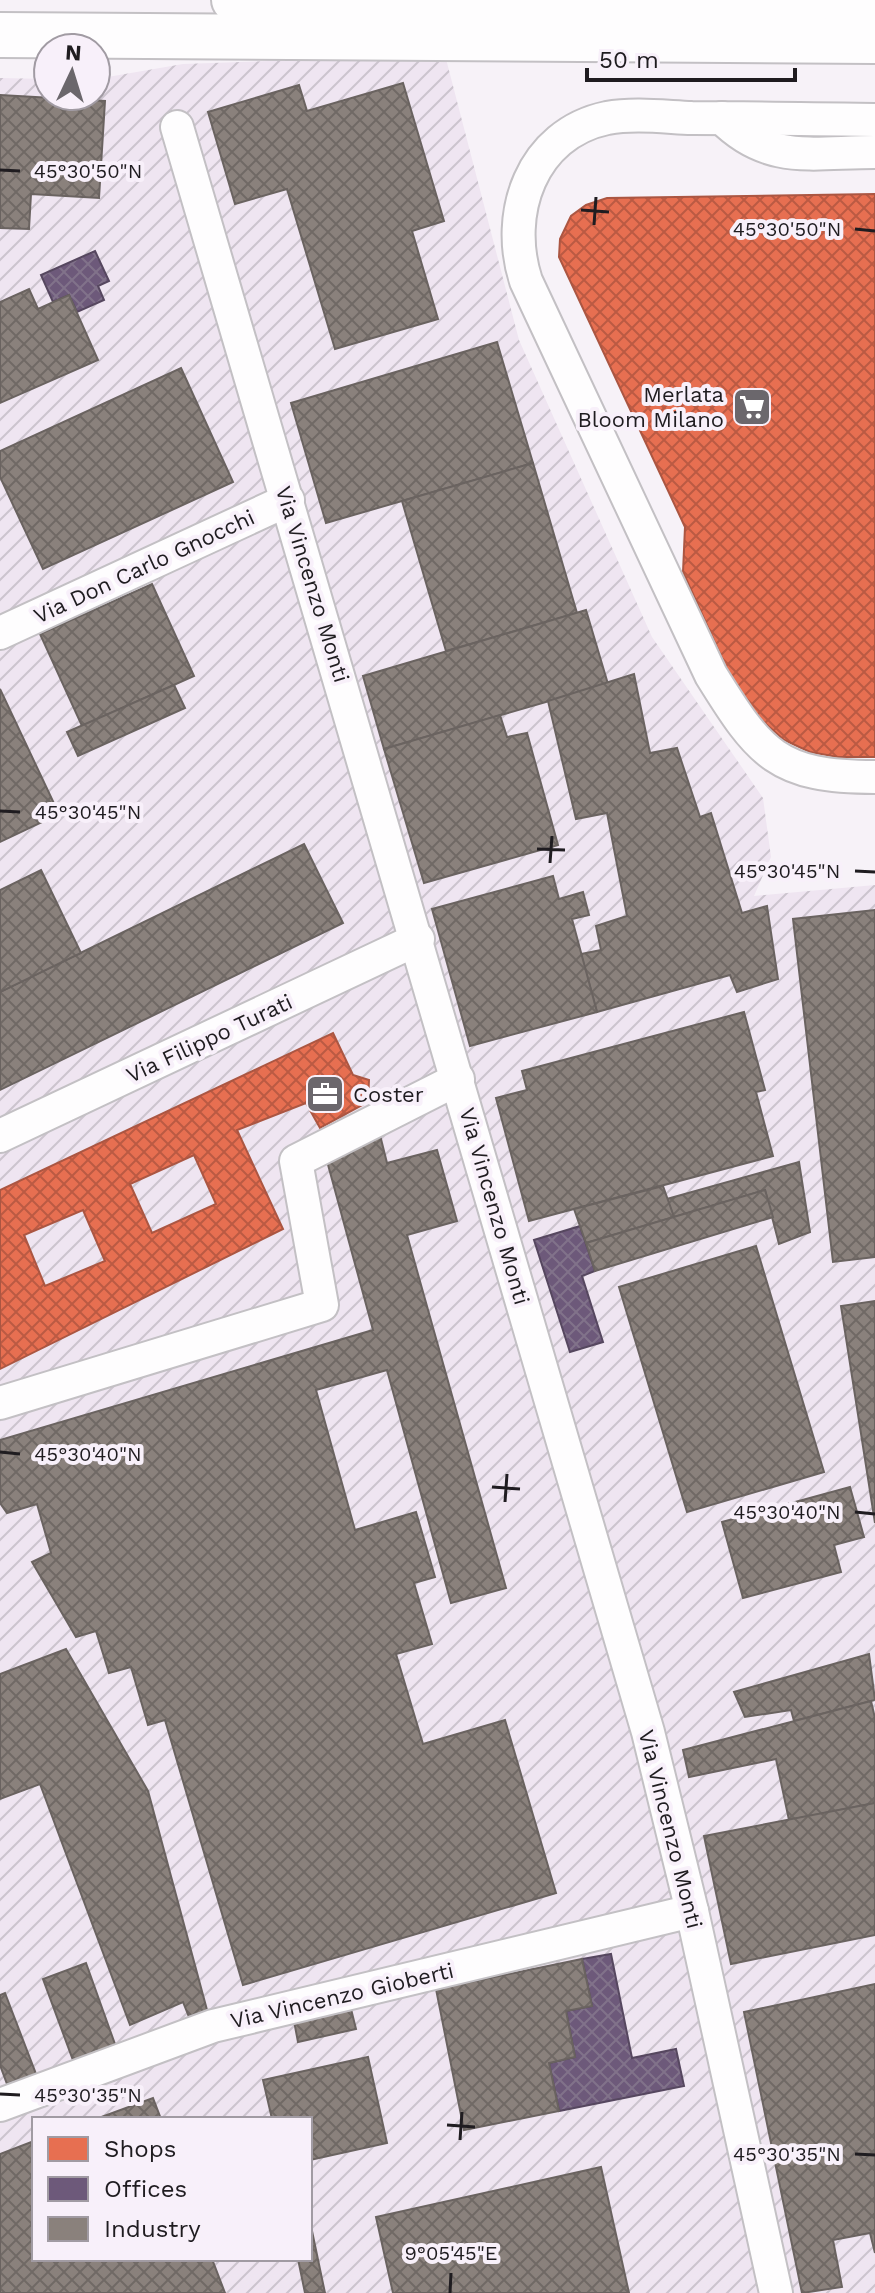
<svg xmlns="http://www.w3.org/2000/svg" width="875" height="2293" font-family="'Work Sans',sans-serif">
  <defs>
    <pattern id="industrial-furrows" width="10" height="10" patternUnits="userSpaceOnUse" patternTransform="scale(2)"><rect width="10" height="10" fill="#efe5f1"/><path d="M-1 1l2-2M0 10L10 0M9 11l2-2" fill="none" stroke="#ccc4ce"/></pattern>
    <pattern id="shops-cross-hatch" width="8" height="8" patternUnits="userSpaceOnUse" patternTransform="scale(2)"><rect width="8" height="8" fill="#e76f51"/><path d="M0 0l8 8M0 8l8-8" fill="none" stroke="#bb5a43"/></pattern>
    <pattern id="offices-cross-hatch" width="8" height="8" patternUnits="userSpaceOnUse" patternTransform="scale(2)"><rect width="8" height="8" fill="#6d597a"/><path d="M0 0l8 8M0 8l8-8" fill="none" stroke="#81728a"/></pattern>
    <pattern id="industry-cross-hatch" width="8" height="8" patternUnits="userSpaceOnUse" patternTransform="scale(2)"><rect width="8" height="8" fill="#8a817c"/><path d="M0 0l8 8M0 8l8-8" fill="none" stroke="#706965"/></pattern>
  </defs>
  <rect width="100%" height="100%" fill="#f7f2f8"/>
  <!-- industrial -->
  <path fill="url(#industrial-furrows)" fill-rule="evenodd" d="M445,55L519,340L652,637L763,798L771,857L754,896L875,885V2293H0V78L48,79V96H96V79L183,64ZM34,2119H310V2259H34Z"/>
  <!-- shops -->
  <g fill="url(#shops-cross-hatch)" stroke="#ab5642" stroke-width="2" fill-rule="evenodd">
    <path d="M875,194V757H838L810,752L784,740L750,710L730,676L683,572L685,527L559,257L560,239L571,216L586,205L607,198Z"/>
    <path d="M333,1033L353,1075L369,1080L368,1102L320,1128L306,1103L237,1130L283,1229L0,1369V1190ZM194,1155L216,1204L152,1233L130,1184ZM83,1210L105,1261L45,1286L24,1235Z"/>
  </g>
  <!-- offices -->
  <g fill="url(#offices-cross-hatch)" stroke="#56475f" stroke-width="2">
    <path d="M95,251L109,281L98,286L104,300L77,312L69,295L53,302L41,275Z"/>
    <path d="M580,1226L595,1271L582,1276L603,1342L570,1352L534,1240Z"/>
    <path d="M611,1954L632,2058L676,2049L684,2086L559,2111L549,2063L575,2057L566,2011L592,2006L582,1959Z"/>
  </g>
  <!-- industry -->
  <g fill="url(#industry-cross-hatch)" stroke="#6a6360" stroke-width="2">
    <path d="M403,83L444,221L412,231L438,319L335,349L287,189L235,204L208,112L299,85L307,111Z"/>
    <path d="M0,95L105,101L99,198L31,194L29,229L0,228Z"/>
    <path d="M29,289L38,309L69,295L98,360L0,403V302Z"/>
    <path d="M497,342L533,463L326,523L291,403Z"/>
    <path d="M181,368L233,482L43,569L0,477V451Z"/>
    <path d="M533,463L577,613L446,651L402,501Z"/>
    <path d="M152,584L194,676L82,726L40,634Z"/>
    <path d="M586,610L608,684L384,749L363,676Z"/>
    <path d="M634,674L650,753L677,748L700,817L711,813L742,913L767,906L778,979L737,992L730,975L597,1012L581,954L601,950L596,926L627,916L607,813L576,819L548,701Z"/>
    <path d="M174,685L185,708L78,756L67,732Z"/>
    <path d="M0,689L59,814L0,842Z"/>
    <path d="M500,715L507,737L527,733L558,845L424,883L384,749Z"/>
    <path d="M304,844L343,923L0,1090V992Z"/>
    <path d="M41,870L81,953L0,992V890Z"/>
    <path d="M553,876L559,899L583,892L589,915L572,919L597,1012L470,1046L432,909Z"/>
    <path d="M875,910V1257L833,1262L793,919Z"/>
    <path d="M744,1012L765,1090L756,1092L773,1156L529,1221L496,1098L527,1090L522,1071Z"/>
    <path d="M380,1135L387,1163L437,1150L457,1221L407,1235L506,1588L451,1603L387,1370L316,1390L355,1530L416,1512L435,1577L414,1583L432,1644L396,1654L423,1744L505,1720L556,1893L243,1985L165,1720L148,1725L131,1667L109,1673L96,1631L76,1637L32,1562L51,1553L37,1504L7,1513L0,1503V1440L373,1330L324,1150Z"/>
    <path d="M799,1162L810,1232L779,1244L765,1190L674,1217L667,1199Z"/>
    <path d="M663,1186L674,1217L586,1243L574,1209Z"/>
    <path d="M765,1190L773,1217L595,1271L586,1243Z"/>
    <path d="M756,1246L824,1472L687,1512L619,1287Z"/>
    <path d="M875,1301V1523L841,1306Z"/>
    <path d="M850,1487L864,1537L834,1545L841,1572L743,1598L722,1522Z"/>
    <path d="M66,1649L148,1791L207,2010L189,2017L183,2002L130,2025L40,1784L0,1799V1674Z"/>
    <path d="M869,1654L875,1700L794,1721L791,1710L745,1717L734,1692Z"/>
    <path d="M871,1701L875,1718V1803L789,1820L776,1759L689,1777L683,1750Z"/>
    <path d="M875,1803V1935L731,1964L704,1836Z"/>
    <path d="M582,1959L592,2006L566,2011L575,2057L549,2063L559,2111L464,2130L436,1989Z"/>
    <path d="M86,1963L116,2047L74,2063L43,1979Z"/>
    <path d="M875,1984V2253L870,2233L833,2240L842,2287L802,2293L744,2012Z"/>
    <path d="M5,1993L36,2074L7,2084L0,2065V1995Z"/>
    <path d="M351,2009L356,2029L298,2042L294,2021Z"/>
    <path d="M368,2057L387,2143L310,2160V2119H272L263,2080Z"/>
    <path d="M153,2098L161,2119H96Z"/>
    <path d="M34,2141V2259H212L225,2293H0V2154Z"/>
    <path d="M601,2167L629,2293H393L376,2217Z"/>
    <path d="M312,2231L325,2293H305L298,2259H310Z"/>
  </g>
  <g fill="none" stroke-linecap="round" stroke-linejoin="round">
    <!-- minor casing -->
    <g stroke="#c3c0c4" stroke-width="36">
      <g id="minor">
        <path d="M722,118C769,165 813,152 875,152"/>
        <path d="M875,120C814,119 753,118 692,118C665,117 634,113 607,118C531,134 504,214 526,281L711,675C760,754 777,777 875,777"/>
        <path d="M177,127L648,1732L692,1911L776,2293"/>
        <path d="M0,633L288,500"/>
        <path d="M0,1136L418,939"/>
        <path d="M0,1403L322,1305L296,1161L458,1079"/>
        <path d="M0,2105L213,2026L692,1911"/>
      </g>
    </g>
    <!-- highway casing -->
    <g stroke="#c3c0c4" stroke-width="48">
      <g id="highway">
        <path d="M234,0L875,5"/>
        <path d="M0,35L875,41"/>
      </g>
    </g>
    <!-- minor -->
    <use href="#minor" stroke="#fefdfe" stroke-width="32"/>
    <!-- highway -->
    <use href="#highway" stroke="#fefdfe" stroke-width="44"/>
  </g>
  <!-- ticks -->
  <path fill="none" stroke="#1f1c20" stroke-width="3" d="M0,170L20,171M581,210L609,212M594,225L596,197M855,229L875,231M0,811L20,812M537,849L565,850M550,863L552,836M855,871L875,872M0,1452L20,1454M492,1487L520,1489M505,1502L507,1474M855,1512L875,1514M0,2094L20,2095M447,2125L475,2127M460,2140L462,2112M855,2154L875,2155M450,2293L451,2273"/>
  <!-- icons -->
  <defs>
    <g id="supermarket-square" transform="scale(2)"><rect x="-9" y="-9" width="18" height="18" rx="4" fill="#6b676c" stroke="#f8f0fa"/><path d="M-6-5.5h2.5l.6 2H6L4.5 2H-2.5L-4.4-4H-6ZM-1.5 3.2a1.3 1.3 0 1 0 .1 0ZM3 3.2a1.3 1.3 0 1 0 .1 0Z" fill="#fff"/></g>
    <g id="office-square" transform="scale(2)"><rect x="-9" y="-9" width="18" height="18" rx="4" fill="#6b676c" stroke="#f8f0fa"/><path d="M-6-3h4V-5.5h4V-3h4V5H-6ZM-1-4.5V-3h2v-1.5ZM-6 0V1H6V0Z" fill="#fff"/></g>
  </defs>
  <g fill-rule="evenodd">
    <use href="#supermarket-square" x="752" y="407"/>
    <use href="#office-square" x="325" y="1094"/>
  </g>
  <g text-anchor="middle" stroke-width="8" stroke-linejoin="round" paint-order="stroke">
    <!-- poi labels -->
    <g font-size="22" fill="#1f1c20" stroke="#f8f0fa" text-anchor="end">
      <text x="724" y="402">Merlata<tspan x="724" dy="25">Bloom Milano</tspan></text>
      <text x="353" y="1102" text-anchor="start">Coster</text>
    </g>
    <!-- street labels -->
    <g font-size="22" fill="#1f1c20" stroke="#f8f0fa">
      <text transform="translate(144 566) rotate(-25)" y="8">Via Don Carlo Gnocchi</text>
      <text transform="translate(313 584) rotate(73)" y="8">Via Vincenzo Monti</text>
      <text transform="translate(209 1038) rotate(-25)" y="8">Via Filippo Turati</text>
      <text transform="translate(495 1206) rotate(74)" y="8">Via Vincenzo Monti</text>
      <text transform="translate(671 1829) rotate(76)" y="8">Via Vincenzo Monti</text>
      <text transform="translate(342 1995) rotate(-13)" y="8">Via Vincenzo Gioberti</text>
    </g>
  </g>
  <g font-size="20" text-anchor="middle" fill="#1f1c20" stroke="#f8f0fa" stroke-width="8" stroke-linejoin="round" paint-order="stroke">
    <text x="88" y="178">45°30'50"N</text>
    <text x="787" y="236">45°30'50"N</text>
    <text x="88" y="819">45°30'45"N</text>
    <text x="787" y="878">45°30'45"N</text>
    <text x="88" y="1461">45°30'40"N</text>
    <text x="787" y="1519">45°30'40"N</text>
    <text x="88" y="2102">45°30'35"N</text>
    <text x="787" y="2161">45°30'35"N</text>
    <text x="451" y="2260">9°05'45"E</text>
  </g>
  <!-- legend -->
  <rect x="32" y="2117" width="280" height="144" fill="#f8f0fa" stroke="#a19ba3" stroke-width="2"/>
  <rect x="48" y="2137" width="40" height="24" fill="#e76f51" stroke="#a19ba3" stroke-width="2"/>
  <text x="104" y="2157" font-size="24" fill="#1f1c20">Shops</text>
  <rect x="48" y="2177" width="40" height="24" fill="#6d597a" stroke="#a19ba3" stroke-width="2"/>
  <text x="104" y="2197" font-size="24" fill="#1f1c20">Offices</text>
  <rect x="48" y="2217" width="40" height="24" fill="#8a817c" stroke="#a19ba3" stroke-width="2"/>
  <text x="104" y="2237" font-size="24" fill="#1f1c20">Industry</text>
  <!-- north arrow -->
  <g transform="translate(72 72) rotate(4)"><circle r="38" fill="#f8f0fa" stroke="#a19ba3" stroke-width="2"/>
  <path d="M0-6L14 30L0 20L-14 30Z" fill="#6b676c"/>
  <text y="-12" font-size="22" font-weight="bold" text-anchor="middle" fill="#1f1c20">N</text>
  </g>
  <!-- scale -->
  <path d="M587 68v12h208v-12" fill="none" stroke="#1f1c20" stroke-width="4"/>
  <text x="599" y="68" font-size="24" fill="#1f1c20" stroke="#f8f0fa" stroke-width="6" paint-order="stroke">50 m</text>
</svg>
